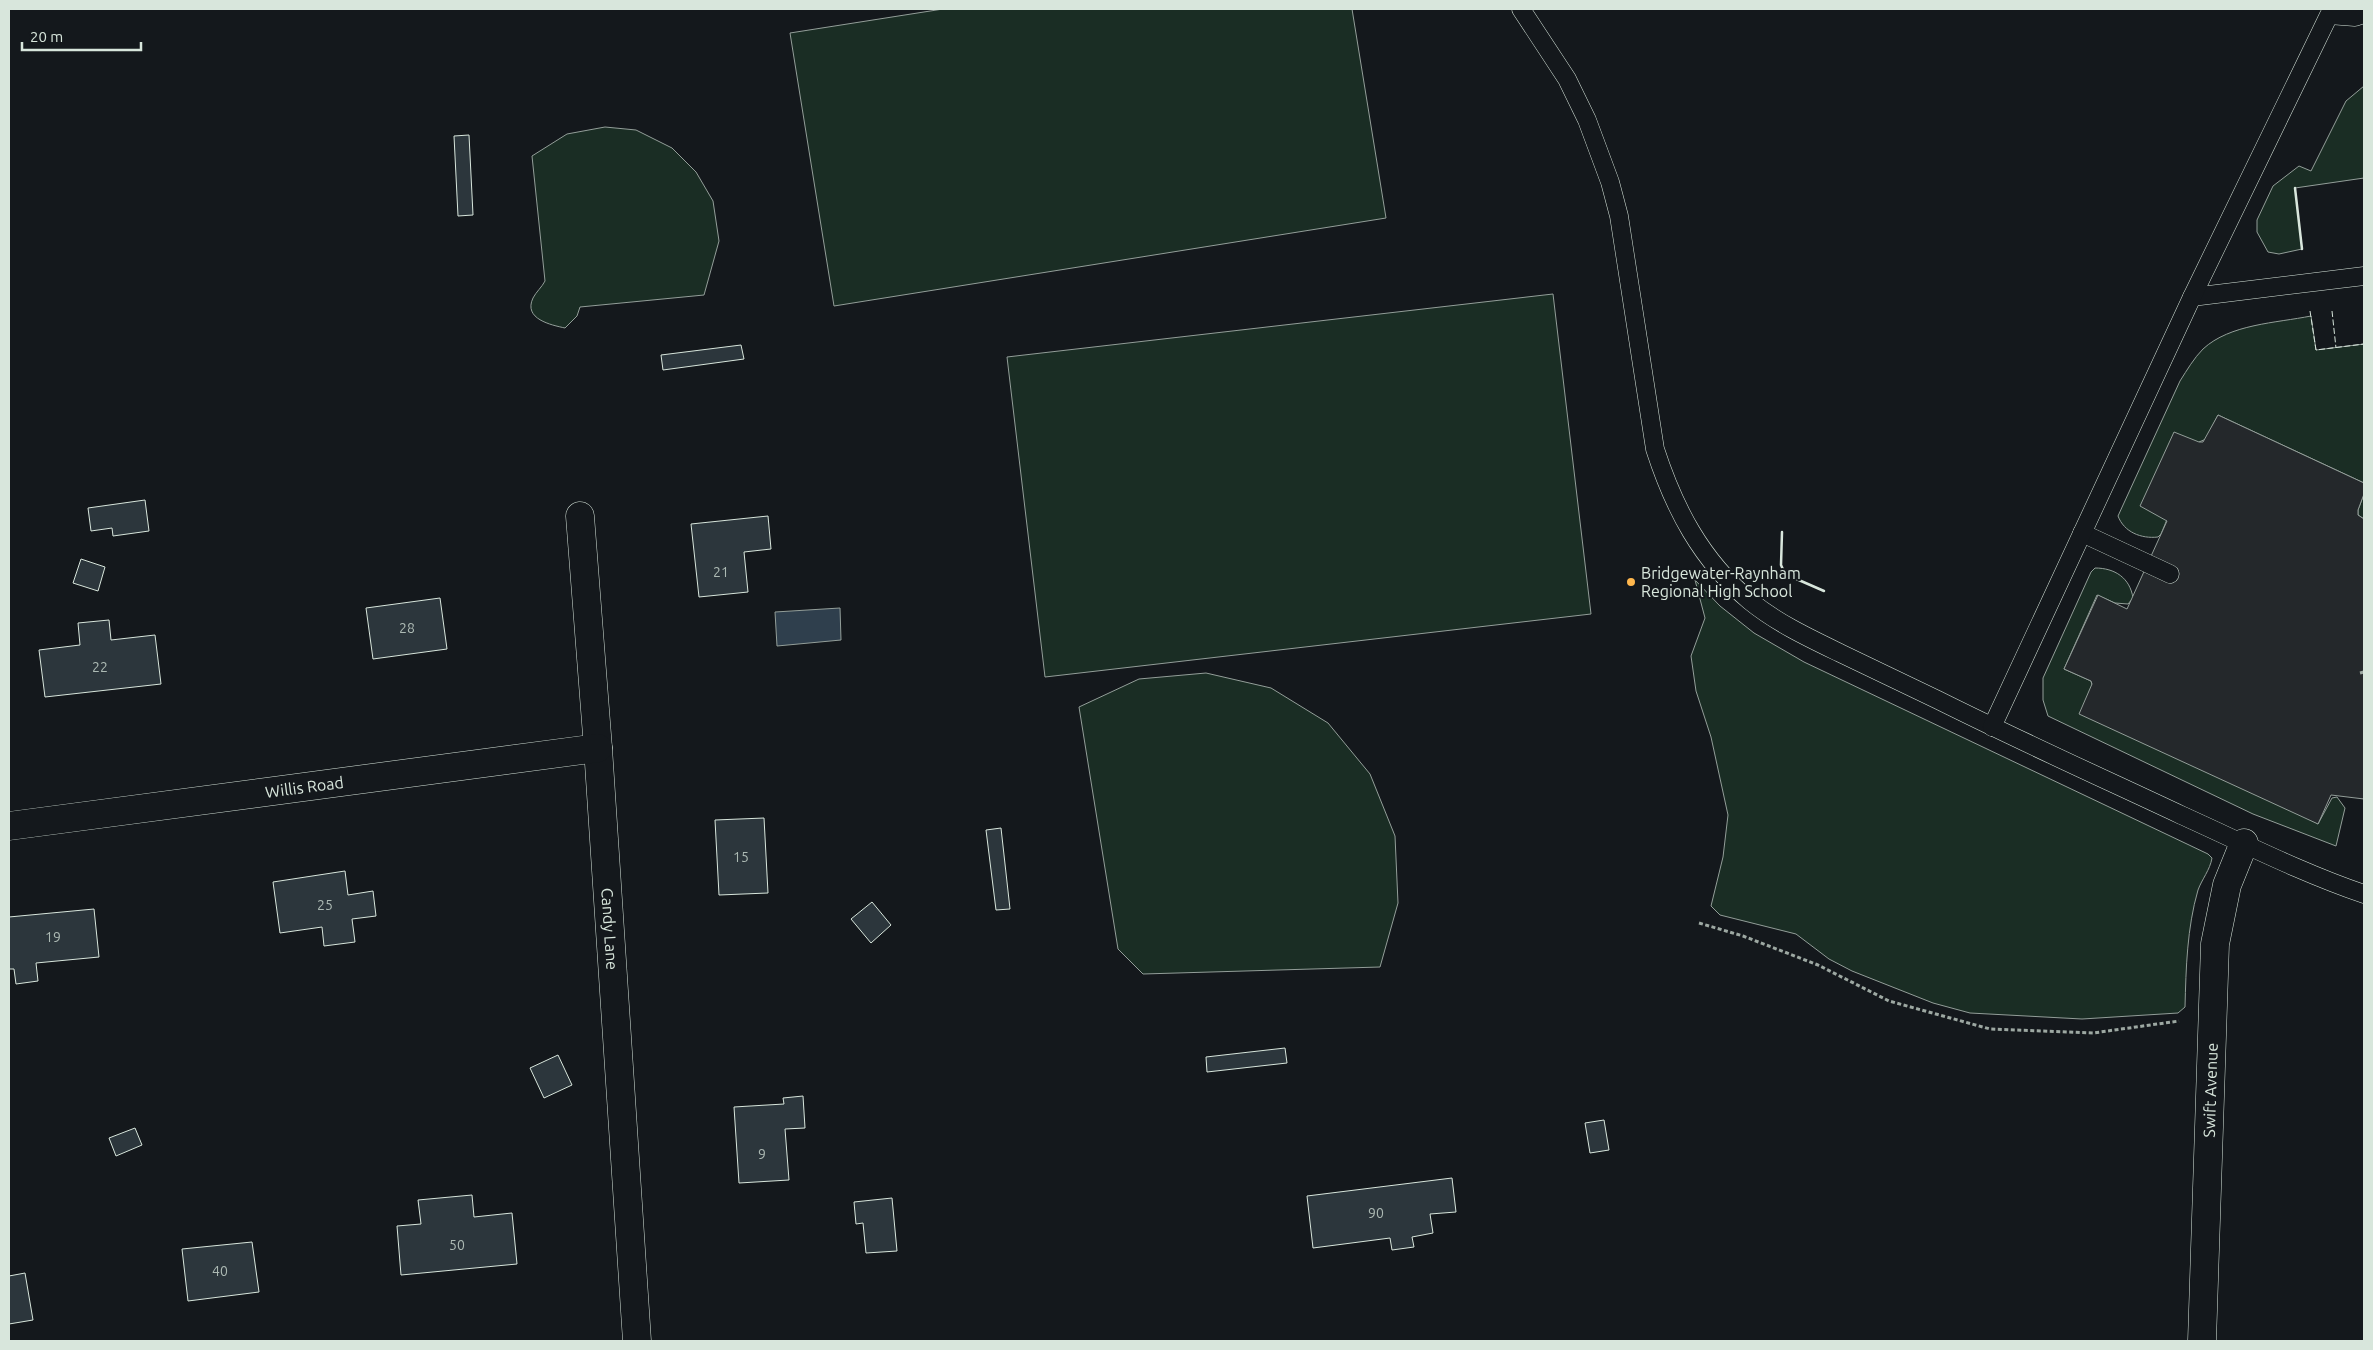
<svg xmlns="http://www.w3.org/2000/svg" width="2373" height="1350" font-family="Ubuntu,sans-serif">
  <rect width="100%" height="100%" fill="#14181c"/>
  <!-- green -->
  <g fill="#1a2d24" stroke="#939e99">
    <path d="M943,9H1352L1386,218L834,306L790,33Z"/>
    <path d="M2364,86V178L2295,188L2302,249L2279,254L2268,252L2257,232V220L2273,186L2299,166L2311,171L2346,101Z"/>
    <path d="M605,127L636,130L672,148L696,172L713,201L719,241L704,295L580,307L577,316L565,328C551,325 523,319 533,298C536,292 542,287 545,281L532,156L567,134Z"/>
    <path d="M1553,294L1591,614L1045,677L1007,357Z"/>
    <path d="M2311,316L2316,350L2364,344V483L2218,415L2206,439L2199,442L2161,534L2158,537C2141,539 2124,532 2118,516L2180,381C2187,370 2194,358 2203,349C2230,324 2276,323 2311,316Z"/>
    <path d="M2364,494V519L2358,515V510Z"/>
    <path d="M2095,568C2115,568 2130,578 2133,598L2128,604L2115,603L2097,595L2064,669L2091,681L2092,685L2318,824L2332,798L2337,797L2345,808L2336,846L2253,814L2048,716L2043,700V678L2091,572Z"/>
    <path d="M1695,580L1720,606L1754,633L1804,662L2208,854L2212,858C2210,870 2202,879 2198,890C2187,928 2186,968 2185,1007L2178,1013L2082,1019L1970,1013L1933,1003L1852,971L1829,959L1796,934L1720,915L1711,906L1723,857L1728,815L1711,737L1696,691L1691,656L1705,618Z"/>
    <path d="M1206,673L1271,688L1328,723L1370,774L1395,836L1398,903L1380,967L1143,974L1118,949L1079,707L1139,679Z"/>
  </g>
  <!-- parking -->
  <path fill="#24282b" stroke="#939e99" d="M2218,415L2364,483V494L2358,510V515L2364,519V799L2331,795L2318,824L2079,714L2092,684L2091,681L2064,669L2098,595L2127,609L2167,521L2140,506L2174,432L2199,442H2203Z"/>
  <!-- water -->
  <path fill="#2f3f4d" stroke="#939e99" d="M840,608L841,640L777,646L775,612Z"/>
  <!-- building -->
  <g fill="#2c363c" stroke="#d8e6dc">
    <path d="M469,135L473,215L458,216L454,136Z"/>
    <path d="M741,345L744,359L663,370L661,355Z"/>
    <path d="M145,500L149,531L113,536L112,528L91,531L88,508Z"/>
    <path d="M768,516L771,549L744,552L748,592L699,597L691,524Z"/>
    <path d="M81,559L105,567L98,591L73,583Z"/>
    <path d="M440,598L447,649L373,659L366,608Z"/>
    <path d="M109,620L111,640L155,635L161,684L45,697L39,650L80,645L78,623Z"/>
    <path d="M764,818L768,893L719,895L715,820Z"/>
    <path d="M1001,828L1010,909L996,910L986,830Z"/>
    <path d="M345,871L348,895L373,891L376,916L352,919L355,942L324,946L322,927L280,933L273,882Z"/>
    <path d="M872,902L891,925L871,943L851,919Z"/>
    <path d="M94,909L99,957L36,963L38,981L16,984L14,969H9V917Z"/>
    <path d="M1285,1048L1287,1063L1207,1072L1206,1057Z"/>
    <path d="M558,1055L572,1085L544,1098L530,1068Z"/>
    <path d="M803,1096L805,1128L785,1129L789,1180L739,1183L734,1107L784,1104L783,1098Z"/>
    <path d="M1604,1120L1609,1150L1590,1153L1585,1123Z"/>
    <path d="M135,1128L142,1145L116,1156L109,1138Z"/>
    <path d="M1452,1178L1456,1212L1430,1214L1433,1233L1412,1237L1414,1247L1392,1250L1390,1238L1313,1248L1307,1196Z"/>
    <path d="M472,1195L474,1217L512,1213L517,1264L401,1275L397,1226L421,1224L418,1200Z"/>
    <path d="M892,1198L897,1251L866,1253L863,1223L856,1224L854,1202Z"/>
    <path d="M252,1242L259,1292L188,1301L182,1249Z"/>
    <path d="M25,1273L33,1320L9,1324V1276Z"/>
  </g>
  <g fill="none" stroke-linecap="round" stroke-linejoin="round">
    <!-- service casing -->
    <g stroke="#d8e6dc" stroke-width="19">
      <g id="service">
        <path d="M1521,9L1567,79L1587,120L1610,182L1619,216L1655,449C1674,508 1701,560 1750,601C1777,623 1809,638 1840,653C1873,669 1905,684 1938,700C2018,740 2100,777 2181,815C2241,842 2302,873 2364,894"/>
        <path d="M2192,297L2364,276"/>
        <path d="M2082,533L2170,574"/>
        <path d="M1992,727L2192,297L2329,15L2355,17L2364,14"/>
      </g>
    </g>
    <!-- minor casing -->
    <g stroke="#d8e6dc" stroke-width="29">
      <g id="minor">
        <path id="s1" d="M580,516L598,748L637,1341"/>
        <path id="s2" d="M9,826L598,748"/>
        <path id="s3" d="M2202,1341L2215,944L2227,885L2244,843"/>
      </g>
    </g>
    <!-- path -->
    <g stroke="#9da8a2" stroke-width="3" stroke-dasharray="4 2.5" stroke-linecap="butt">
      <path d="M2360,673L2364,672"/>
      <path d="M1699,923L1743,936L1818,965L1889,1001L1990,1029L2093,1033L2179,1021"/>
    </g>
    <!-- service -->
    <use href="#service" stroke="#14181c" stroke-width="18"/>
    <!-- minor -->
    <use href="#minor" stroke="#14181c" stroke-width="28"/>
    <!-- fence -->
    <g stroke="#d8e6dc" stroke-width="1" stroke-dasharray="6 2.5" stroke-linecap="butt">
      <path d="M2310,311L2316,350L2364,344"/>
      <path d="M2332,311L2336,348"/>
    </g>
    <!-- wall -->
    <g stroke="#d8e6dc" stroke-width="2.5">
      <path d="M2295,188L2302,249"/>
      <path d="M1782,532L1781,565L1785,574L1824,591"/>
    </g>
  </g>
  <!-- markers -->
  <circle fill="#ffb74d" stroke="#14181c" stroke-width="2" cx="1631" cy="582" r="5"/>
  <g text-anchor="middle" stroke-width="4" stroke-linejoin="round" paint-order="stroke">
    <!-- number labels -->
    <g font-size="14" fill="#adbab4">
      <text x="721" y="577">21</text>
      <text x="407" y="633">28</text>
      <text x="100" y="672">22</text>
      <text x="741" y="862">15</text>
      <text x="325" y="910">25</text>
      <text x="53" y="942">19</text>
      <text x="762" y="1159">9</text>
      <text x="1376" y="1218">90</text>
      <text x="457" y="1250">50</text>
      <text x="220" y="1276">40</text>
    </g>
    <!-- poi labels -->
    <g font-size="16" fill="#d8e6dc" stroke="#14181c" text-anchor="start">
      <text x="1641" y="579">Bridgewater-Raynham<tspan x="1641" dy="18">Regional High School</tspan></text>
    </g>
    <!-- street labels -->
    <g font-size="16" fill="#d8e6dc" stroke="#14181c">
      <text dy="6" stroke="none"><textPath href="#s2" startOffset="298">Willis Road</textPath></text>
      <text dy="6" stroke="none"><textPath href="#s1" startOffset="414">Candy Lane</textPath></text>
      <text dy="6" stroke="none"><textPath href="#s3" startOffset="251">Swift Avenue</textPath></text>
    </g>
  </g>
  <!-- border -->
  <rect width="2373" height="1350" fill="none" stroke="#d8e6dc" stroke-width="20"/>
  <!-- scale -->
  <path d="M22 42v8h119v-8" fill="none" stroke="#d8e6dc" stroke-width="2.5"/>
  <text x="30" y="42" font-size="15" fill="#d8e6dc" stroke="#14181c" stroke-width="4" paint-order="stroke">20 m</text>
</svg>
